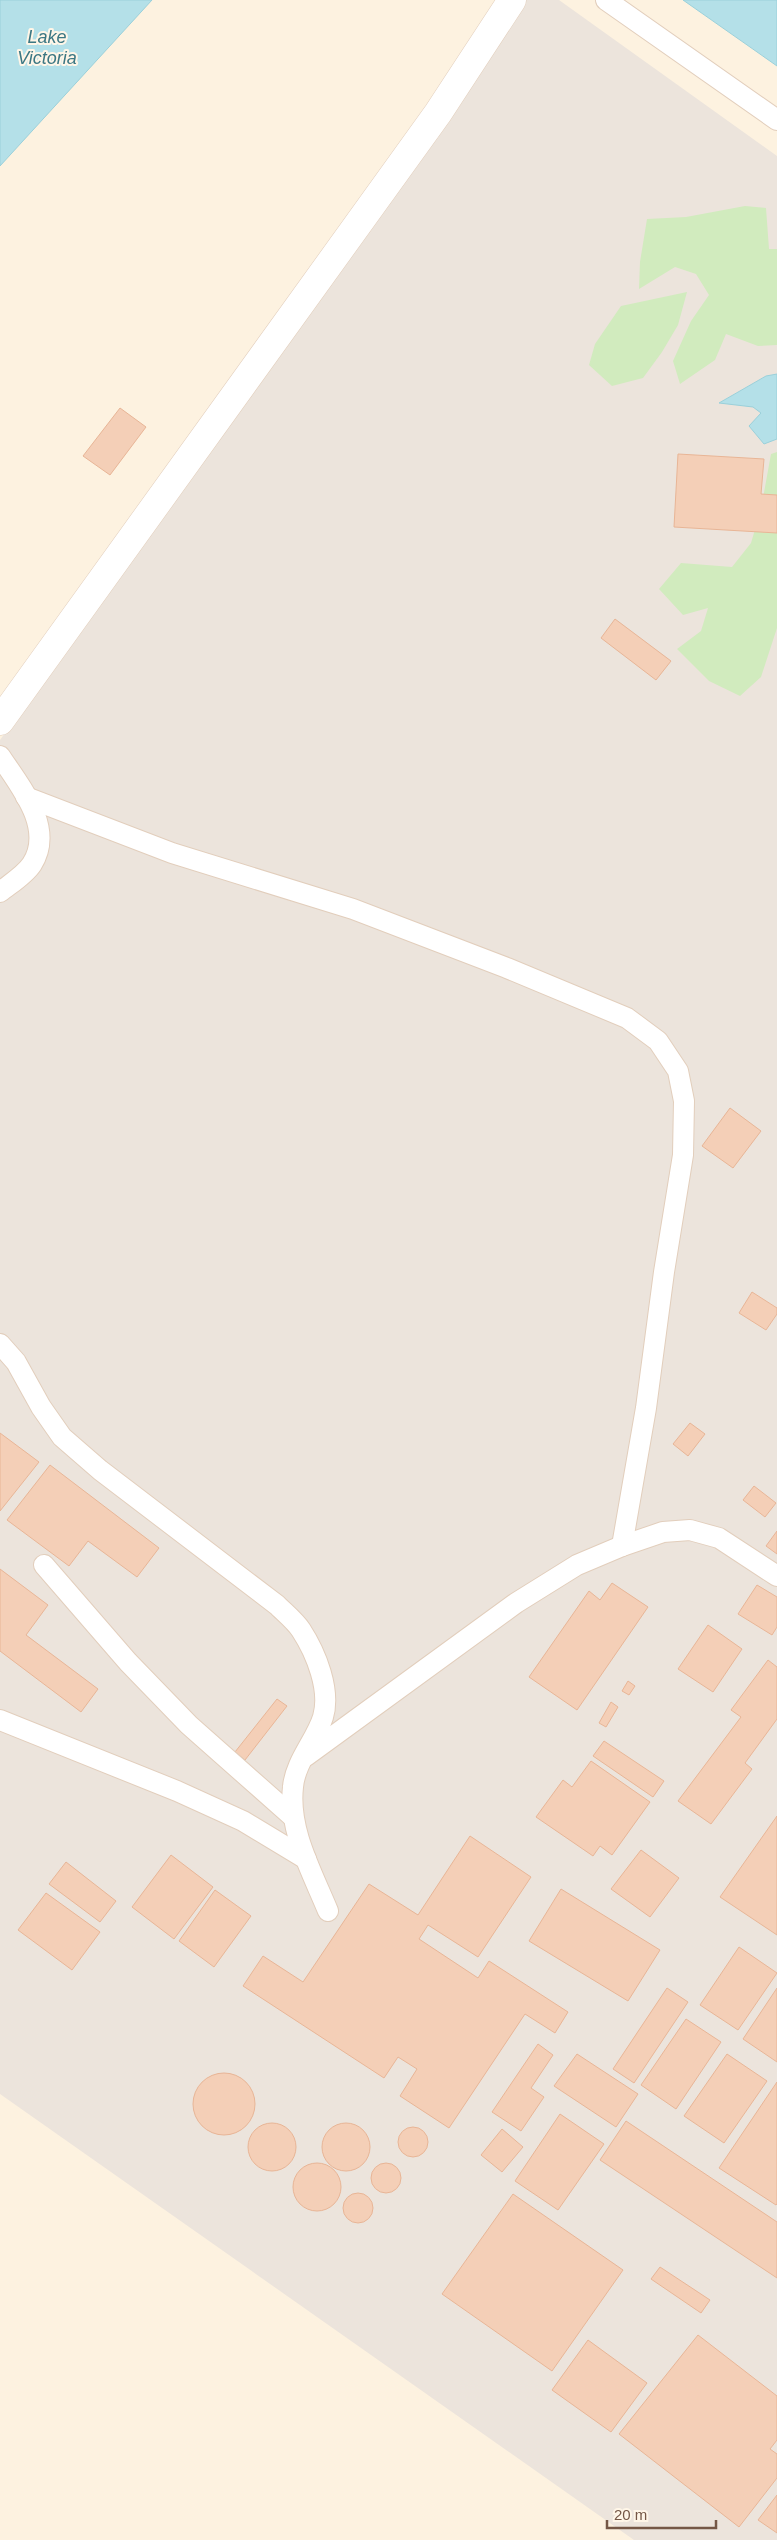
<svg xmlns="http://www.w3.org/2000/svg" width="777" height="2540" font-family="Helvetica,sans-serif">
  <rect width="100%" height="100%" fill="#fdf2e0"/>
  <!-- industrial -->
  <path fill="#ece4dc" d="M522,0H559L777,156V2540H634L0,2094V740Z"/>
  <!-- green -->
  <g fill="#d1ebbe">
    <path d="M745,206L766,208L769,249H777V345L758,346L726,334L715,360L680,384L673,361L691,321L709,295L696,274L675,267L639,289L640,262L647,219L686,217Z"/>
    <path d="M687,292L678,325L662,352L643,378L612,386L589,365L595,344L621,306Z"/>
    <path d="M777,452V628L761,677L740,696L709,681L677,649L701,631L708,608L683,615L659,589L681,563L732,567L751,543L761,509L771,454Z"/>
  </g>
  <!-- water -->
  <g fill="#b4e0e8" stroke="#9ad0da">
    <path d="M0,0H152L0,166Z"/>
    <path d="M683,0H777V66Z"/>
    <path d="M777,374V439L764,444L749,426L761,413L753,407L719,403L766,376Z"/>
  </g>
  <!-- building -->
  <g fill="#f4cfb7" stroke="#e8b596">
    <path d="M120,408L146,427L110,475L83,456Z"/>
    <path d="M678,454L764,459L761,494L777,495V533L674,527Z"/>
    <path d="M615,619L671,661L656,680L601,638Z"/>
    <path d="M730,1108L761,1131L733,1168L702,1146Z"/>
    <path d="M752,1292L777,1308V1314L766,1330L739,1313Z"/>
    <path d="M690,1423L705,1434L688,1456L673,1444Z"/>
    <path d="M0,1433L39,1462L0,1511Z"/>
    <path d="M50,1465L159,1548L137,1577L88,1541L69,1566L7,1520Z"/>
    <path d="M754,1486L776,1503L765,1517L743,1500Z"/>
    <path d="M777,1531V1554L766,1546Z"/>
    <path d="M0,1569L48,1605L26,1635L98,1689L81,1712L0,1651Z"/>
    <path d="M612,1583L648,1607L577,1710L529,1677L589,1591L600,1600Z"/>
    <path d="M757,1585L777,1597V1627L772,1635L738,1614Z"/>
    <path d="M708,1625L742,1649L713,1692L678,1669Z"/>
    <path d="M768,1660L777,1667V1719L745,1763L752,1769L711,1824L678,1801L741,1717L731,1710Z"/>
    <path d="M628,1681L635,1686L629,1695L622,1691Z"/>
    <path d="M277,1699L287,1706L245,1760L235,1752Z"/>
    <path d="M611,1702L618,1707L606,1727L599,1723Z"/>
    <path d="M604,1741L664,1781L653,1797L593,1756Z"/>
    <path d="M591,1761L650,1802L612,1855L600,1846L593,1856L536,1817L563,1780L572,1787Z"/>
    <path d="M777,1816V1935L720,1897Z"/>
    <path d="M470,1836L531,1877L478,1957L428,1925L419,1939L478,1978L489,1961L568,2012L555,2033L525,2014L449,2128L400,2096L417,2069L398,2057L384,2078L243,1986L263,1956L303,1982L369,1884L418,1915Z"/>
    <path d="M641,1850L679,1878L650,1917L611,1889Z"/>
    <path d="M171,1855L213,1887L174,1939L132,1907Z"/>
    <path d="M66,1862L116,1901L100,1922L49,1884Z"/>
    <path d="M561,1889L660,1950L628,2001L529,1941Z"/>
    <path d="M215,1890L251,1916L214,1967L179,1941Z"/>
    <path d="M46,1893L100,1932L72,1970L18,1930Z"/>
    <path d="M739,1947L777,1973L738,2030L700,2005Z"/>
    <path d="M667,1988L688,2002L634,2083L613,2069Z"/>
    <path d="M777,1988V2062L743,2039Z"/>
    <path d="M686,2019L721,2042L676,2109L641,2085Z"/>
    <path d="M538,2044L553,2055L531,2088L544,2097L521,2131L492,2112Z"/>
    <path d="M577,2054L638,2094L616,2127L554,2086Z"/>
    <path d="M727,2054L767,2081L724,2143L684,2116Z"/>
    <circle cx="224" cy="2104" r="31"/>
    <path d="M777,2082V2204L776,2205L719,2168Z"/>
    <path d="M560,2114L604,2144L558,2210L515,2181Z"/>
    <path d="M626,2121L777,2222V2278L600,2160Z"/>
    <circle cx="346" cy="2147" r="24"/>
    <circle cx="272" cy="2147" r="24"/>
    <circle cx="413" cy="2142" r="15"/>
    <path d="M502,2129L523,2147L502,2172L481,2155Z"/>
    <circle cx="386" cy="2178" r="15"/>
    <circle cx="317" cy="2187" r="24"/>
    <circle cx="358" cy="2208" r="15"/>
    <path d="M513,2194L623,2270L552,2371L442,2294Z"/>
    <path d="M660,2267L710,2300L701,2313L651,2279Z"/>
    <path d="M698,2335L777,2396V2440L770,2449L777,2454V2478L739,2527L619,2434Z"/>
    <path d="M588,2340L647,2383L611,2432L552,2390Z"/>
    <path d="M777,2495V2533L758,2520Z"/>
  </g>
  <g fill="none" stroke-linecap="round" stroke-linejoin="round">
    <!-- lane casing -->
    <g stroke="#e2cebc" stroke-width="22">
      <g id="lane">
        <path d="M606,0L777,120"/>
        <path d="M0,756C20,786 55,828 32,864C25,875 10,884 0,892"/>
        <path d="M26,797L172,853L353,909L507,968L627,1018L658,1041L678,1071L684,1101L683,1155L664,1272L646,1408L622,1546"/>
        <path d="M0,1344L16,1362L41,1407L62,1437L100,1470L277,1605C285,1613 295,1621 301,1630C316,1653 331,1690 323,1717C316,1740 295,1762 293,1787C288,1830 312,1872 328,1911"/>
        <path d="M44,1565L128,1662L189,1725L293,1817"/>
        <path d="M0,1720L177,1791L243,1821L306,1859"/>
        <path d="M306,1756L516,1603L577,1565L622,1546L663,1532L690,1530L719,1538L777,1576"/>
      </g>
    </g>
    <!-- street casing -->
    <g stroke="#e2cebc" stroke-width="29">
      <path id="street" d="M0,721L438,113L512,0"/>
    </g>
    <!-- lane -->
    <use href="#lane" stroke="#fff" stroke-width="20"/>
    <!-- street -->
    <use href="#street" stroke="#fff" stroke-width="28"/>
  </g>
  <g text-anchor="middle" stroke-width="4" stroke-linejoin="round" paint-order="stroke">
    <!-- water labels -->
    <g font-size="18" font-style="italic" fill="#3c7783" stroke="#fff6e8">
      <text x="47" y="43">Lake<tspan x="47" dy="21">Victoria</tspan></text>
    </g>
  </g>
  <!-- scale -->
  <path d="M607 2520v8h109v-8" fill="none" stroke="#755746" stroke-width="2.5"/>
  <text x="614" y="2520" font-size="15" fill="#755746" stroke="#fff6e8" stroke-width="4" paint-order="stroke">20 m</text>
</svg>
